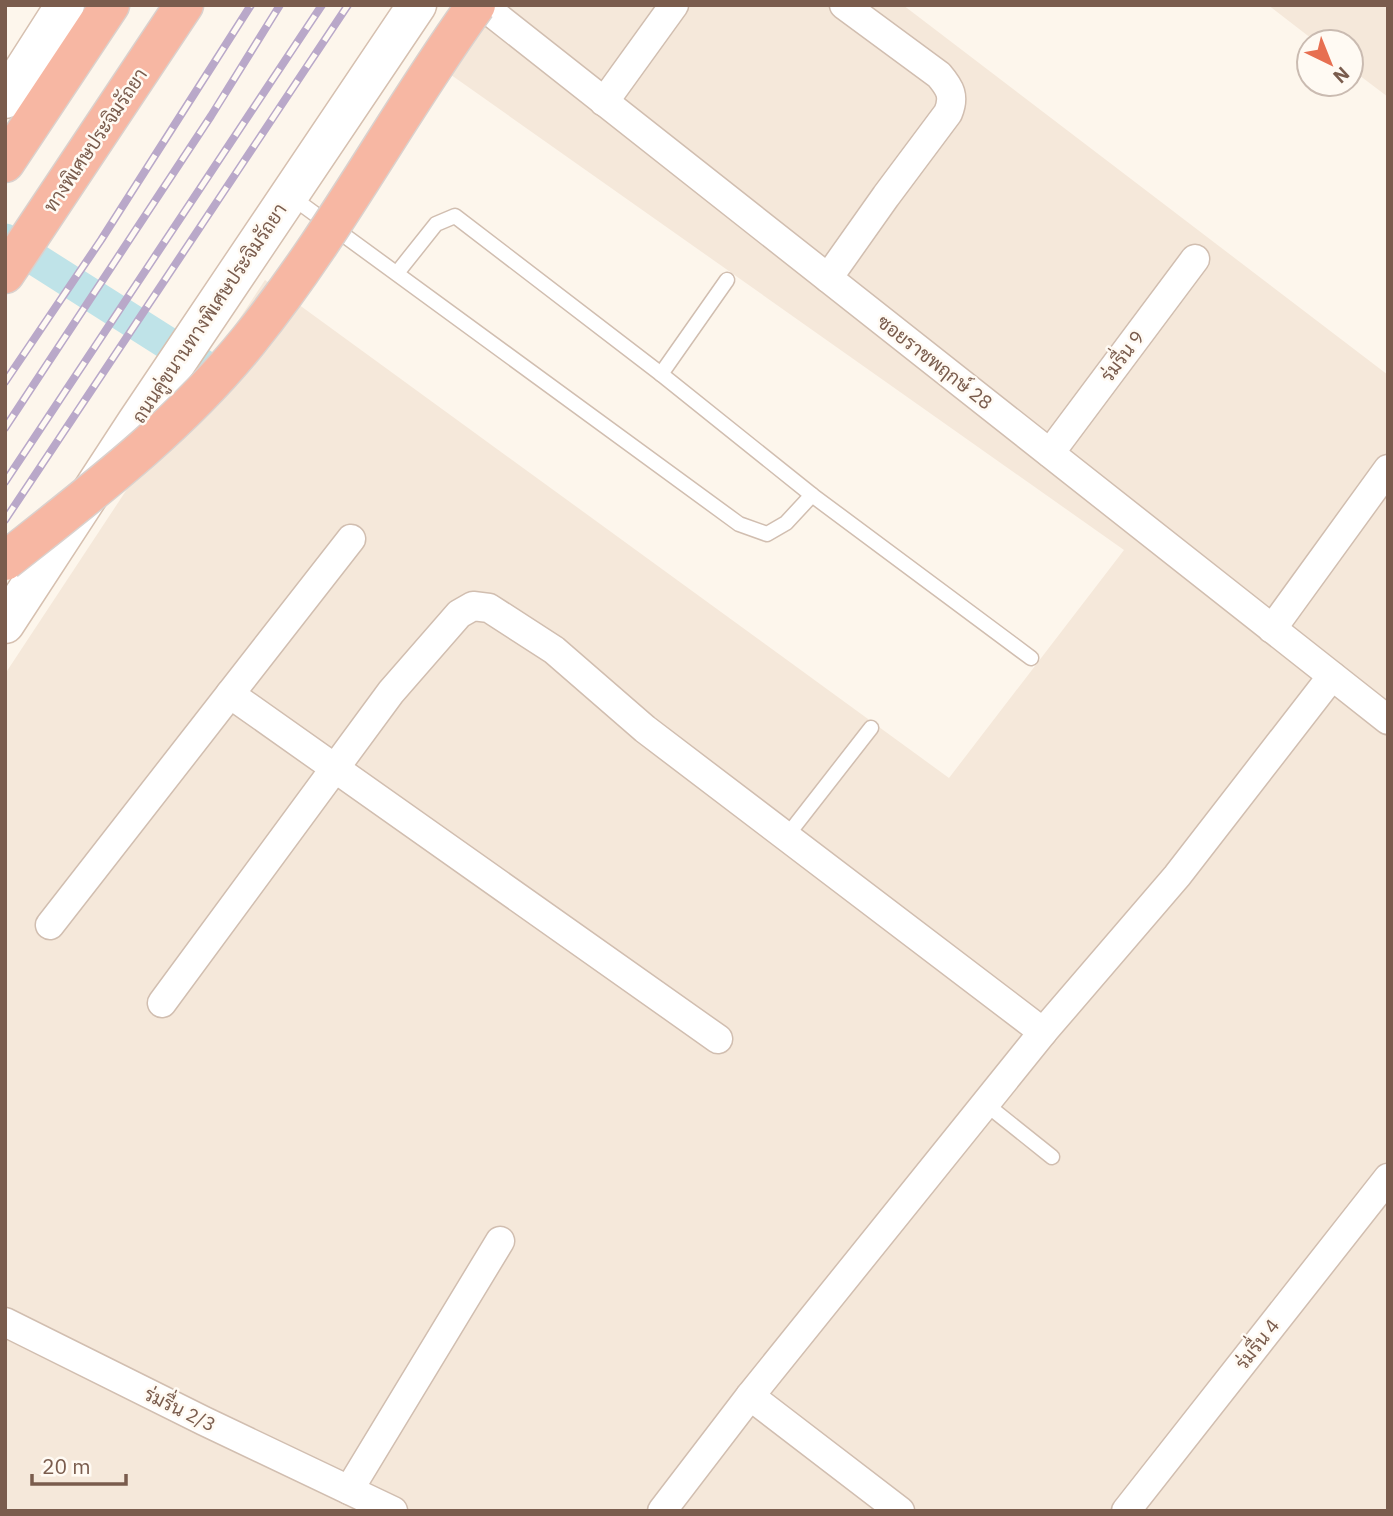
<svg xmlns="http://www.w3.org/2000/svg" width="1393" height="1516" font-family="'IBM Plex Sans',Sarabun,sans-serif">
  <rect width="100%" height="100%" fill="#fdf6ec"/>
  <!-- residential -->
  <g fill="#f5e8da">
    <path d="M454,5H903L1388,375V1511H5V674L265,280L949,778L1124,550L420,53Z"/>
    <path d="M1268,5H1388V97L1351,69V42H1316Z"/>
  </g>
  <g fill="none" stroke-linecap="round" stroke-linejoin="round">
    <!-- canal -->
    <path stroke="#bfe3e8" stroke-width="33" d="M5,240L205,367"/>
    <!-- lane casing -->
    <g stroke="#d1beb0" stroke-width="17">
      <g id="lane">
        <path d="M289,195L739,524L767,534L786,523L812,495"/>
        <path d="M397,273L436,224L455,216L661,374L812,495L1031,658"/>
        <path d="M661,374L727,280"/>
        <path d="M786,837L871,728"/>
        <path d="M987,1105L1052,1157"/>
      </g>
    </g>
    <!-- street casing -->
    <g stroke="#d1beb0" stroke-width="31">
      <g id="street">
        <path d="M482,5L1388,720"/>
        <path d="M604,102L674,5"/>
        <path d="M828,278L886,196L948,113C955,96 950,88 939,75L844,5"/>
        <path d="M1050,453L1195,259"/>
        <path d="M351,539L230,694L718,1039"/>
        <path d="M1272,629L1388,469"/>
        <path d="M50,925L230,694"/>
        <path d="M162,1003L391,692L459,614L473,606L489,608L554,650L645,729L1043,1032"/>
        <path d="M5,1322L204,1421L393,1511"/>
        <path d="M750,1396L900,1511"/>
        <path d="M349,1490L500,1241"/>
        <path d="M662,1511L750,1396L1043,1032L1177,876L1332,676"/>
        <path d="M1126,1511L1388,1178"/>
      </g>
    </g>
    <!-- secondary casing -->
    <g stroke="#d6c0b0" stroke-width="41">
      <g id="secondary">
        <path d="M5,99L65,5"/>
        <path d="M5,624L136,423L417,5"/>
      </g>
    </g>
    <!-- highway casing -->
    <g stroke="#dad1cd" stroke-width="41">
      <g id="highway">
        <path d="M5,163L110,5"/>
        <path d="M5,274L184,5"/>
      </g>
    </g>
    <!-- lane -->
    <use href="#lane" stroke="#fff" stroke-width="14"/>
    <!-- street -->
    <use href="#street" stroke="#fff" stroke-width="28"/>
    <!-- secondary -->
    <use href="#secondary" stroke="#fff" stroke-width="38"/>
    <!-- highway -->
    <use href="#highway" stroke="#f7b7a3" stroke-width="38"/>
    <!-- rail casing -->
    <g stroke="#b9a8c9" stroke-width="8">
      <g id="rail">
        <path d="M5,382L101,240L251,5"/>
        <path d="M5,428L211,116L280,5"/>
        <path d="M5,482L322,5"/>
        <path d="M5,520L348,5"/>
      </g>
    </g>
    <!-- rail -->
    <use href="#rail" stroke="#fffaf3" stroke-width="5" stroke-dasharray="16" stroke-linecap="butt"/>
    <!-- highway-bridge casing -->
    <g stroke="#dad1cd" stroke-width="41" stroke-linecap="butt">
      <path id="highway-bridge" d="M5,561C91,493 180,426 249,340C334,235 397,114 476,5"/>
    </g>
    <!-- highway-bridge -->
    <use href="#highway-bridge" stroke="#f7b7a3" stroke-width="38"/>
  </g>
  <g text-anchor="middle" stroke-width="5" stroke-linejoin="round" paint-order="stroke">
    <!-- street labels -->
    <g font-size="19" fill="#7a5c4d" stroke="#fffaf3">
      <text transform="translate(95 140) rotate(-56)" y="7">ทางพิเศษประจิมรัถยา</text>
      <text transform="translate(209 313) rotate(-56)" y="7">ถนนคู่ขนานทางพิเศษประจิมรัถยา</text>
      <text transform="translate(1122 356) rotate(-53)" y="7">ร่มรื่น 9</text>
      <text transform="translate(935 362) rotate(38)" y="7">ซอยราชพฤกษ์ 28</text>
      <text transform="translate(1257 1344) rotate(-52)" y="7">ร่มรื่น 4</text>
      <text transform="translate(180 1409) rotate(26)" y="7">ร่มรื่น 2/3</text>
    </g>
  </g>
  <!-- border -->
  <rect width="1393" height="1516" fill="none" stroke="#7a5c4d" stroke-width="14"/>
  <!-- north arrow -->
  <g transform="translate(1330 63) rotate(137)"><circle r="33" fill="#fffaf3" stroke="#cabbb1" stroke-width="2"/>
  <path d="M0-5L12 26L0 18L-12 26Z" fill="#e76f51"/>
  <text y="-10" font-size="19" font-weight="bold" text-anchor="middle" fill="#7a5c4d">N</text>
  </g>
  <!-- scale -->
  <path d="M32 1474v10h94v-10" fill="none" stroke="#7a5c4d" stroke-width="3.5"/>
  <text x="42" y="1474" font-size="21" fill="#7a5c4d" stroke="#fffaf3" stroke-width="5" paint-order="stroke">20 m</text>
</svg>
